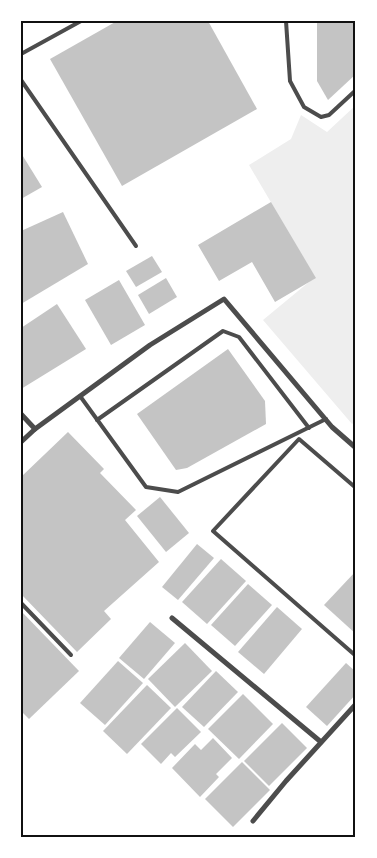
<svg xmlns="http://www.w3.org/2000/svg" width="377" height="858" font-family="Mulish,sans-serif">
  <rect width="100%" height="100%" fill="#fff"/>
  <!-- green -->
  <path fill="#eee" d="M356,105V421L352,424L263,320L315,277L249,165L291,139L301,115L327,132Z"/>
  <!-- building -->
  <g fill="#c4c4c4">
    <path d="M117,21H208L257,109L122,186L50,59Z"/>
    <path d="M317,21H356V74L328,100L317,81Z"/>
    <path d="M21,153L42,187L21,199Z"/>
    <path d="M271,202L316,278L275,302L252,262L219,281L198,245Z"/>
    <path d="M63,212L88,264L21,304V231Z"/>
    <path d="M152,256L162,272L136,287L126,271Z"/>
    <path d="M166,278L177,297L149,314L138,295Z"/>
    <path d="M119,280L145,325L111,345L85,300Z"/>
    <path d="M57,304L86,349L21,389V328Z"/>
    <path d="M228,349L265,401L266,424L187,468L176,470L137,414Z"/>
    <path d="M68,432L104,469L100,473L136,510L125,520L159,562L104,611L111,619L77,652L21,594V477Z"/>
    <path d="M160,497L189,533L166,552L137,516Z"/>
    <path d="M197,544L214,558L178,600L162,587Z"/>
    <path d="M221,559L246,581L207,624L182,602Z"/>
    <path d="M356,571V634L324,605Z"/>
    <path d="M248,584L272,605L235,646L211,625Z"/>
    <path d="M277,607L302,629L264,674L238,652Z"/>
    <path d="M21,611L79,671L29,719L21,711Z"/>
    <path d="M150,622L175,643L144,679L119,658Z"/>
    <path d="M185,643L212,671L175,707L148,679Z"/>
    <path d="M118,661L143,683L105,725L80,703Z"/>
    <path d="M346,663L356,672V694L327,726L306,707Z"/>
    <path d="M216,671L238,692L204,727L182,707Z"/>
    <path d="M147,685L171,708L127,754L103,731Z"/>
    <path d="M243,694L273,724L239,759L208,729Z"/>
    <path d="M177,708L201,732L175,757L171,753L161,764L141,744Z"/>
    <path d="M282,723L307,748L269,786L244,761Z"/>
    <path d="M213,738L232,758L216,774L219,777L200,797L172,768L195,744L201,750Z"/>
    <path d="M242,762L270,790L233,827L205,799Z"/>
  </g>
  <g fill="none" stroke-linecap="round" stroke-linejoin="round">
    <!-- service -->
    <g stroke="#4c4c4c" stroke-width="4">
      <path d="M286,21L290,81L304,107L321,117L329,115L356,90"/>
      <path d="M21,54L81,21"/>
      <path d="M21,80L136,246"/>
      <path d="M80,396L146,487L178,492L326,419"/>
      <path d="M97,420L223,331L239,337L309,428"/>
      <path d="M356,488L299,439L213,531L356,656"/>
      <path d="M21,603L71,655"/>
    </g>
    <!-- minor -->
    <g stroke="#4c4c4c" stroke-width="5">
      <path d="M21,414L35,429L21,442"/>
      <path d="M35,429L150,345L224,299L332,427L356,448"/>
      <path d="M172,618L321,742"/>
      <path d="M253,821L286,781L356,704"/>
    </g>
  </g>
  <!-- border -->
  <rect width="377" height="858" fill="none" stroke="#ffffff" stroke-width="45"/>
  <rect x="22" y="22" width="332" height="814" fill="none" stroke="#111" stroke-width="2"/>
</svg>
